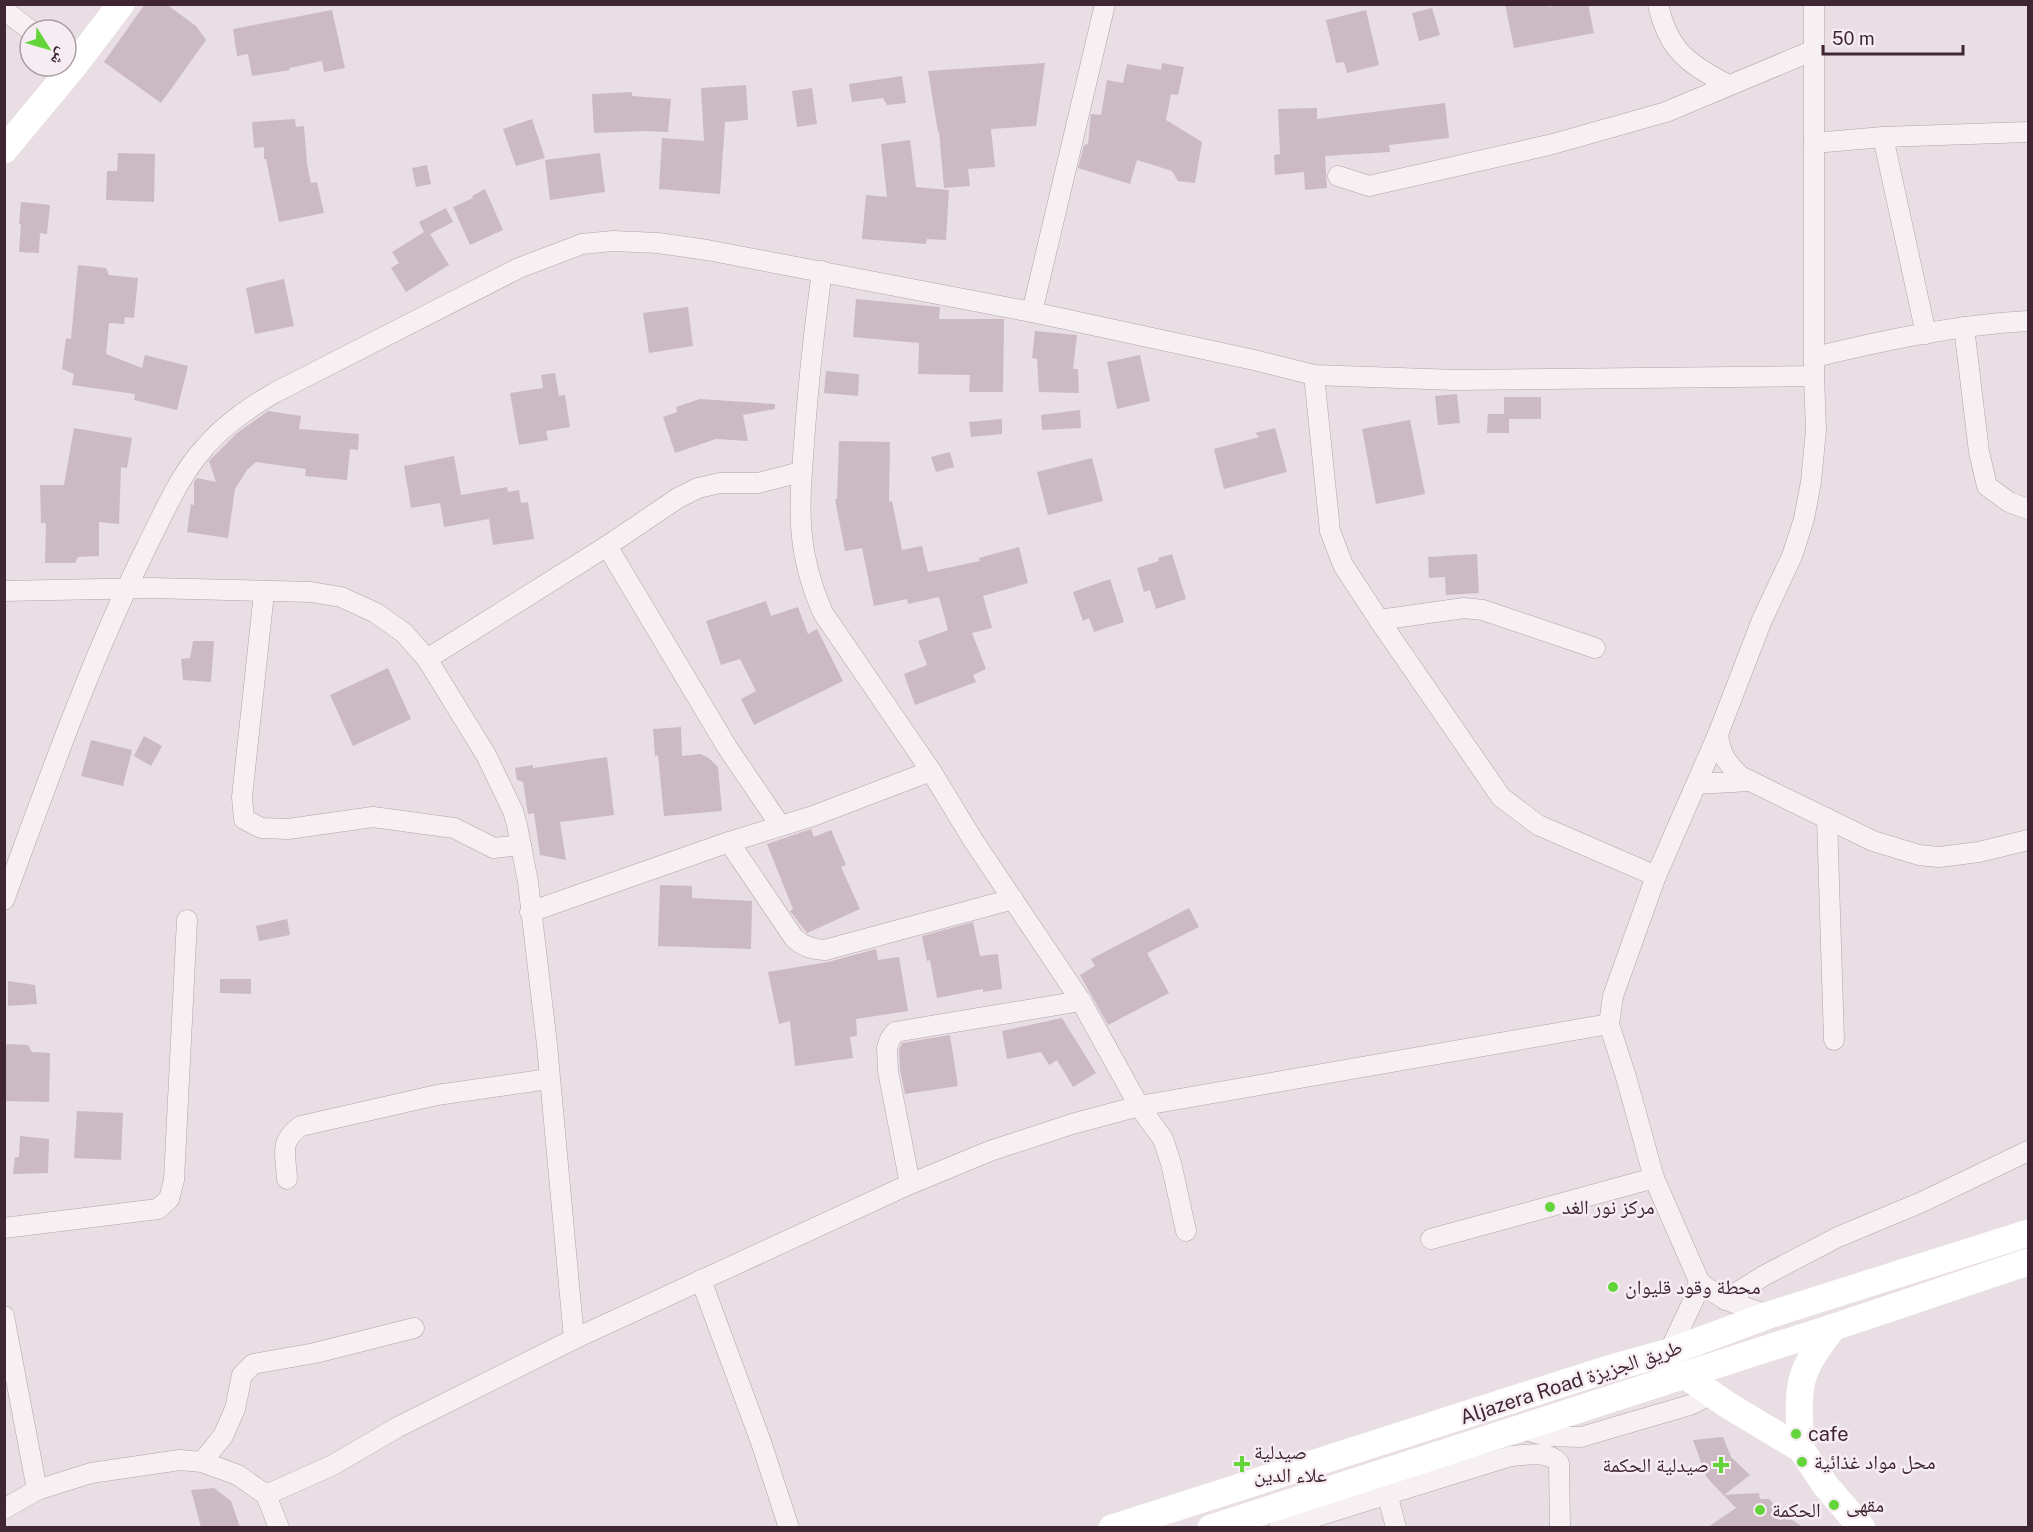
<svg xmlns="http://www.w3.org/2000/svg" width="2033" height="1532" font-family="'Public Sans','Noto Naskh Arabic',sans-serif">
  <rect width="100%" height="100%" fill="#e8dee3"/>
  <!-- building -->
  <g fill="#cbbac3">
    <path d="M145,4H166L196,26L206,40L161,103L104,62Z"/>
    <path d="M1505,4H1549V7L1562,4H1588L1594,33L1514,48Z"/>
    <path d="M1432,8L1440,35L1419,41L1412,13Z"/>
    <path d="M332,10L345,68L324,72L322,61L289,68L290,70L252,76L248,54L237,56L233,29Z"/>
    <path d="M1366,10L1379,65L1347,73L1344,62L1336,63L1326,20Z"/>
    <path d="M1045,63L1036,126L991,129L995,167L968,169L970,186L944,188L939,132H938L928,71Z"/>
    <path d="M1162,63L1184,67L1178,95L1171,94L1166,120L1202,142L1195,183L1178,181L1172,171L1137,160L1130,184L1078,168L1084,145L1088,144L1091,114L1101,115L1107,80L1123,83L1127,64L1161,70Z"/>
    <path d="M902,76L906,103L887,105L883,98L852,102L849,84Z"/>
    <path d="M746,85L748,120L725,122L720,194L659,189L662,138L704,141L701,88Z"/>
    <path d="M812,88L817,124L797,127L792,91Z"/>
    <path d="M632,92V96L671,99L668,132L646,131L594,133L592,94Z"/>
    <path d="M1445,103L1449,138L1389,145L1390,152L1325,156L1327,188L1305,190L1304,172L1275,175L1274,155L1280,154L1278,109L1317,108V119Z"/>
    <path d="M295,119L296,127L304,126L307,164L311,183L317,182L324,213L279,222L266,159H264V147L254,148L252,122Z"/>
    <path d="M532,119L545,158L516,166L503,129Z"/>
    <path d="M910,140L916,187L949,190L946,240L927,239L926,244L862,239L866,195L887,197L881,144Z"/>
    <path d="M118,153L155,154L154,202L106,200L107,171H117Z"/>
    <path d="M600,153L605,192L550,200L545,160Z"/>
    <path d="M427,165L431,184L416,187L412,168Z"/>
    <path d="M485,189L503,230L470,245L453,207L473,198L472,196Z"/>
    <path d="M21,202L50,205L47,234L40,233L39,253L19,252L21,224H19Z"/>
    <path d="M446,208L453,222L430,234L449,265L406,292L391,268L399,263L392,252L424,232L419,222Z"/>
    <path d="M78,265L106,268L109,275L138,278L134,318L125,317L124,324L109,323L106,354L142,368L145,355L188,366L177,410L134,400L135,394L72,385L74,374L62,369L66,338L71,339Z"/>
    <path d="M284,279L294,326L255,334L246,288Z"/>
    <path d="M856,299L940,307L939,319H1004L1003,392H969L970,375L918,374L919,343L853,337Z"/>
    <path d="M688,307L693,346L649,353L643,313Z"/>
    <path d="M1035,331L1077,335L1073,369H1078L1079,393L1039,392L1037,359L1032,358Z"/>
    <path d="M1140,355L1150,401L1117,409L1107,362Z"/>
    <path d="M826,371L859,374L858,396L824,393Z"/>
    <path d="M555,373L559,396L565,395L570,427L546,431L548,440L519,445L510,393L543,388L541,375Z"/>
    <path d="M1457,394L1460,423L1438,425L1435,396Z"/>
    <path d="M1504,397H1541V419H1509V433H1487L1488,414H1504Z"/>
    <path d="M700,399L775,404V409L743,415L748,441L716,439L675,453L663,417L677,412L676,407Z"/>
    <path d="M1080,410L1081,428L1042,430L1041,415Z"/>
    <path d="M268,411L301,416L299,429L359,434L358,450L350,449L347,480L305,476L306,469L256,462L247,470L235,489L228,538L187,532L191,504L194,505V482L197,478L216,482L209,461L237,433Z"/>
    <path d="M1002,419V434L971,437L969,422Z"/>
    <path d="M1410,420L1425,494L1376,504L1362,429Z"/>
    <path d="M74,428L132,438L127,468L121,467L119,524L99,522V556L78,557L75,563H45L46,523H41L40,485H64Z"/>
    <path d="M1275,428L1287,472L1224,489L1214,449L1259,437L1255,433Z"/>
    <path d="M839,441L890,442L889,502L892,501L902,550L922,546L928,572L980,561L979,558L1019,547L1028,583L983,596L992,628L972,633L986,669L973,675L976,682L915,705L904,674L927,665L918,641L948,630L939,597L908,604L907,599L874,606L862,548L845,551L835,499H837Z"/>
    <path d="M950,452L954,467L936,472L931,457Z"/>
    <path d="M454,456L461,495L507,487L508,492L519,490L521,503L528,502L534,539L493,545L489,519L444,527L440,503L411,508L404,466Z"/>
    <path d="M1092,458L1103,501L1048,515L1037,472Z"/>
    <path d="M1172,554L1186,599L1156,609L1150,590L1144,592L1137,568L1159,561L1158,558Z"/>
    <path d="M1477,554L1479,593L1446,595L1445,577L1429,578L1428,557Z"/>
    <path d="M1110,579L1124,622L1094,632L1089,618L1083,621L1073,592Z"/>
    <path d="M766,601L771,616L798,607L808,634L817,629L843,681L754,725L741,699L756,691L740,659L721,665L706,621Z"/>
    <path d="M193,641H214L211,682L183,680L181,659L190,658Z"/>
    <path d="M388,668L411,719L353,746L330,695Z"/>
    <path d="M681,727L682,756L700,754L709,758L718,767L722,811L664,816L658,755L655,756L653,729Z"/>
    <path d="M144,736L162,746L151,766L134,756Z"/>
    <path d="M91,740L132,750L123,786L81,776Z"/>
    <path d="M607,757L614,815L560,822L566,860L540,855L534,813L528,814L523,782L517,780L515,768L533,765V768Z"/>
    <path d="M811,829L814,837L831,830L846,865L841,867L860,909L807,933L790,911L793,909L767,844Z"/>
    <path d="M660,885L692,886V898L752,901L751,949L658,946Z"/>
    <path d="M1189,908L1199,927L1147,953L1169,993L1108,1025L1080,975L1095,966L1091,959Z"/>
    <path d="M287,919L290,935L259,941L256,926Z"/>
    <path d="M973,922L980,956L998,954L1002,989L983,992V989L937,998L930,960L927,961L922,936Z"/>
    <path d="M876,949L878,960L899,957L908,1011L856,1019L857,1036L850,1037L853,1058L795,1066L790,1021L779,1024L768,972L828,962Z"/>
    <path d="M220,979H251V994L220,993Z"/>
    <path d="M8,981L35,985L37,1004L8,1006Z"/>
    <path d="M1062,1018L1096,1073L1073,1087L1057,1060L1049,1065L1041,1052L1007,1059L1002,1031Z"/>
    <path d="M950,1035L958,1086L905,1094L900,1070L899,1050L902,1043Z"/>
    <path d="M7,1044L28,1045L32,1052L50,1053L49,1102L4,1101V1051Z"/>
    <path d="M77,1111L123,1113L121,1160L74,1158Z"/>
    <path d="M20,1136L49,1139L48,1173L13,1174L15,1157H19Z"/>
    <path d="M1723,1437L1731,1457L1750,1475L1724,1495L1759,1493L1760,1499H1769L1775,1505L1778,1504L1784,1510L1783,1514L1803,1527H1708L1736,1508L1711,1482L1706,1476L1693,1440Z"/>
    <path d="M214,1488L231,1501L240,1527H201L191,1490Z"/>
  </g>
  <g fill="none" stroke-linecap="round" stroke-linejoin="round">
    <!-- street casing -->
    <g stroke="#b2a3aa" stroke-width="21">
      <g id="street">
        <path d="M1658,4C1668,51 1688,63 1728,85"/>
        <path d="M4,10L30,30"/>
        <path d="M1883,137L1926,334"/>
        <path d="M1814,143L1883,137L2028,132"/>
        <path d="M1338,176L1369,186L1553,144L1666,112L1814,50"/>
        <path d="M822,271C815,324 809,376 805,430C800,501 793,545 823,613L931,771L973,840L1081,1001L1139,1106L1163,1139L1171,1163L1186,1231"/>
        <path d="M1032,312L1105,4"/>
        <path d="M1964,327L1979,452L1987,486L2009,502L2028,509"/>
        <path d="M1815,357C1885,340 1956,325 2028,321"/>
        <path d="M1314,375L1330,531L1343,565L1379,620L1501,797L1538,825L1656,876"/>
        <path d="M607,546L727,747L780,825"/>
        <path d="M4,591L151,588L311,592L341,597L376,613L404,633L427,659L486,755L513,811L517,825L528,882L547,1045L574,1339"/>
        <path d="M264,593L242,797L244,819L261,828L288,829L373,817L454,828L494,848L521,845"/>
        <path d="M1379,620L1464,608L1483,610L1595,648"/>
        <path d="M427,659L607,546L678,498L698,488L720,483H758L801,472"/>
        <path d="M1718,734C1721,756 1725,760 1740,776L1873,841L1919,855L1939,857L1979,852L2028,840"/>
        <path d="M1697,784L1750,781"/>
        <path d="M1827,818L1834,1040"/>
        <path d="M729,842L794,938C804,947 812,949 825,950L1013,899"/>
        <path d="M4,900C48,781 90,661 146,548C164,513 179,475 206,446C225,424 249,408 274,393L519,268L582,244L613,241L658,243L707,250L1032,312L1254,360L1314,375L1456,380L1814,376"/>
        <path d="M530,912L729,842L813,816L931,771"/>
        <path d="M287,1179C286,1154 278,1142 301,1126L437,1095L549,1079"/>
        <path d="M910,1184L888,1071L887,1048L890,1039L895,1032L1081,1001"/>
        <path d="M4,1228L158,1209L169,1199L174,1180L187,920"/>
        <path d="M1431,1239L1654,1178"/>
        <path d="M701,1280L761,1442L789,1528"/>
        <path d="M1725,1300L1765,1275L1838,1237L1922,1202L2028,1151"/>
        <path d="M1769,1315C1743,1307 1719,1300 1699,1281L1654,1178L1626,1077L1609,1024L1613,996L1656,876L1718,734L1762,620L1792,556L1804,519L1811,482L1816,430L1814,376V4"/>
        <path d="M4,1316L37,1490"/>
        <path d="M1669,1352L1694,1299L1699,1281"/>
        <path d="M1518,1428L1546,1436L1581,1437L1690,1405L1712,1394"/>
        <path d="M202,1462L223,1436L235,1409L242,1375L253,1364L315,1353L414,1328"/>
        <path d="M1384,1481L1396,1528"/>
        <path d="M266,1495L333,1465L398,1427L574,1339L910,1184L990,1151L1072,1124L1139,1106L1609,1024"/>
        <path d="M4,1509L37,1490L91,1473L180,1460L202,1462L238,1475L266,1495L279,1528"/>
        <path d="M1279,1528L1511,1456C1527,1455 1547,1450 1559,1463L1560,1528"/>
      </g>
    </g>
    <!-- street -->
    <use href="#street" stroke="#f6f0f3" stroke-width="20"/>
    <!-- secondary -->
    <g stroke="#fff" stroke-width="27">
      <path d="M4,150L73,67L121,4"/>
      <path d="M1685,1375L1726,1404L1801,1449L1826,1486L1862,1528"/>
      <path d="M1801,1449C1798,1390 1794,1374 1834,1327"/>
      <path d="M1112,1528L1608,1369L1669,1352L1769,1315L2028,1233"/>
      <path d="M1211,1528L1834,1327L2028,1262"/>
    </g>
  </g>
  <!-- markers -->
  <g fill="#63d53a" stroke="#f6edf2" stroke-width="2">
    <circle cx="1550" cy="1207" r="6"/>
    <circle cx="1613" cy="1287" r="6"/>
    <circle cx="1796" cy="1434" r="6"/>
    <circle cx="1802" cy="1462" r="6"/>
    <path d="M1239 1455h6v6h6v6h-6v6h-6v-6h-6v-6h6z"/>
    <path d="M1718 1456h6v6h6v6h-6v6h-6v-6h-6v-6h6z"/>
    <circle cx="1834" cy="1505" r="6"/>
    <circle cx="1760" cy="1510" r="6"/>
  </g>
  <g text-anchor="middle" stroke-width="5" stroke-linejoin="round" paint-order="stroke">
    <!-- poi labels -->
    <g font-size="20" fill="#402632" stroke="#f6edf2" text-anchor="start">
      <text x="1562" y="1214">مركز نور الغد</text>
      <text x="1625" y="1294">محطة وقود قليوان</text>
      <text x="1808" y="1441">cafe</text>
      <text x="1254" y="1459">صيدلية<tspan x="1254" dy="23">علاء الدين</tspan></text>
      <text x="1814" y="1469">محل مواد غذائية</text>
      <text x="1709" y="1472" text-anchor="end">صيدلية الحكمة</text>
      <text x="1846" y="1512">مقهى</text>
      <text x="1772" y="1517">الحكمة</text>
    </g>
    <!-- street labels -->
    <g font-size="20" fill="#402632" stroke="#f6edf2">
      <text transform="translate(1571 1382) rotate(-18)" y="7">Aljazera Road طريق الجزيزة</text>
    </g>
  </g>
  <!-- border -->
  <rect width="2033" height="1532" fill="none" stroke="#402632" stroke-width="12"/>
  <!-- north arrow -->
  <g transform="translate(48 48) rotate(127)"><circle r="28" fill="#f6edf2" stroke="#ad9da5" stroke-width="1.5"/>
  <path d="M0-4.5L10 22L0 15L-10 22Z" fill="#63d53a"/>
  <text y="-9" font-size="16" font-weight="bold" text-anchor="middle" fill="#402632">ش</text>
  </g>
  <!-- scale -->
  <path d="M1823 45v9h140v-9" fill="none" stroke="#402632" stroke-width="3"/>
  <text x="1832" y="45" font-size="18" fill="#402632" stroke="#f6edf2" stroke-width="4.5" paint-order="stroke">50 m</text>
</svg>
